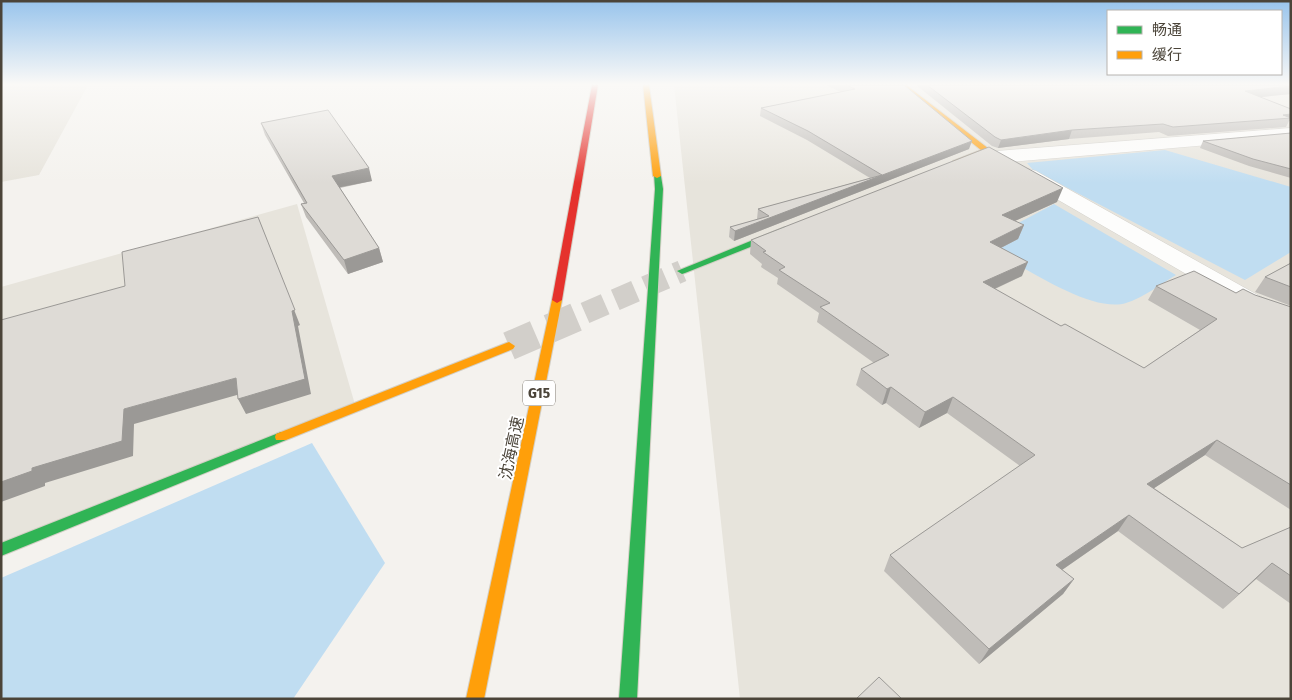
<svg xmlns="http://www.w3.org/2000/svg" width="1292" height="700" font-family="'Fira Sans Condensed','Noto Sans SC',sans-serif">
  <rect width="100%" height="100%" fill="#f4f2ee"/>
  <!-- residential -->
  <g fill="#e7e4dc">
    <path d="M1,85H88L39,175L1,182Z"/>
    <path d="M674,85H1291V699H740Z"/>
    <path d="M297,204L356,408L1,555V287Z"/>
  </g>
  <!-- water -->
  <g fill="#c0ddf1">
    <path d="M1165,150L1291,187V252L1245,280L1033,170L1027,163Z"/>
    <path d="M1054,204L1176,275C1161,284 1143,298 1126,303C1092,314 1020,265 990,248L1005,230Z"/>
    <path d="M312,443L385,563L293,699H1V578Z"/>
  </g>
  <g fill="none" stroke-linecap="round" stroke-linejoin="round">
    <!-- secondary-tunnel-far1 -->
    <path stroke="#d2cfca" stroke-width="22" stroke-dasharray="22 11" stroke-linecap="butt" d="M585,313L682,271"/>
    <!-- secondary-tunnel -->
    <path stroke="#d2cfca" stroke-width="29" stroke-dasharray="29 15" stroke-linecap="butt" d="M509,346L588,312"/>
    <!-- street casing -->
    <g stroke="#d2d0cb" stroke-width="1">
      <g id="street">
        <path d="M1291,128V138L997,163L990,161L988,157L990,153L997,151Z"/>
        <path d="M1029,169L1036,171L1263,298L1291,308V325L1245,308L1022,179L1019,175L1022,171Z"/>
      </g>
    </g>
    <!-- fast casing -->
    <g stroke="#d3cfc5" stroke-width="2">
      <g id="fast">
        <path d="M654,174L661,176L663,189L637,699H619L655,189Z"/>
        <path d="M785,227L789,230L788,232L685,273L682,274L677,271Z"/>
        <path d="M281,432L286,434L287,437L286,440L1,556V543Z"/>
      </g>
    </g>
    <!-- slow casing -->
    <g stroke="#d3cfc5" stroke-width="2">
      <g id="slow">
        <path d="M643,85H649L661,176L657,178L653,176Z"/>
        <path d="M899,85H906L989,149V153L959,165H953V161L981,150Z"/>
        <path d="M557,297L562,300L484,699H466L552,300Z"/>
        <path d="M509,342L515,346L513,349L286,440H276L275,437L276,434Z"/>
      </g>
    </g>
    <!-- jam casing -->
    <g stroke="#d3cfc5" stroke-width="2">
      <path id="jam" d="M592,85H598L562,300L557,303L552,300Z"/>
    </g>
    <!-- street -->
    <use href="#street" fill="#fdfdfc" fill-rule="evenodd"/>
    <!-- fast -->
    <use href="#fast" fill="#30b455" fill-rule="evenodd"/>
    <!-- slow -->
    <use href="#slow" fill="#ff9f0a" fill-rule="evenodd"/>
    <!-- jam -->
    <use href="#jam" fill="#e5322d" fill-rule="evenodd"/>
  </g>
  <!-- wall -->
  <g fill="#bfbcb8">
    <path d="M826,85H904L969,149L734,241L729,237L730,227L758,219H757L758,209L870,178L807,140L760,116L761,108L841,92Z"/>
    <path d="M916,85H1291V94L1260,97L1291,109V121H1289L1286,127L1168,136L1159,132L1069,139L998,148L992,146Z"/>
    <path d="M261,123L372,181L340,188L379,248L383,262L348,274L306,217L301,204L304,203L265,135Z"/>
    <path d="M1291,133V178L1249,166L1200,148L1203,141Z"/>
    <path d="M1057,202L1015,221L1024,225L1018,239L1001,248L1022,276L995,289L1061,326L1144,368L1200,330L1148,300L1156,286L1255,295L1291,307V510L1205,455L1154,488L1242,548L1291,527V604L1256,579L1223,609L1118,531L1062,570L1074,579L1063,594L979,664L884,571L890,555L1020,466L947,413L919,428L886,403L882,405L856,385L861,369L874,363L817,322L819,313L777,284L778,278L761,267L762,264L750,254L751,240Z"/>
    <path d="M1291,263V306L1255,292L1265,277Z"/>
  </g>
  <!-- shaded-wall -->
  <g fill="#9b9996">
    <path d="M1291,86V94L1241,99L1245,91Z"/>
    <path d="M1291,114V118L1283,115Z"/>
    <path d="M1072,130L1069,139L998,148L1001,140Z"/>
    <path d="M972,141L969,149L734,241L735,231Z"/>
    <path d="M369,168L372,181L336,188L332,176Z"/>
    <path d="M1063,188L1057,202L997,229L1002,215Z"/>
    <path d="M258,217L300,325L298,326L311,394L246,414L238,399Z"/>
    <path d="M1024,225L1018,239L985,256L990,242Z"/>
    <path d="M379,248L383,262L348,274L344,260Z"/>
    <path d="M1028,262L1022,276L977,297L983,282Z"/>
    <path d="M236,378L244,393L134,424L133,456L45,483V486L1,502V482L32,468L124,409Z"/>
    <path d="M891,387L886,403L882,405L887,389Z"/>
    <path d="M953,397L947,413L919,428L925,412Z"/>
    <path d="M1217,440L1205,455L1136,500L1147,484Z"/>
    <path d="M1129,515L1118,531L1046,581L1056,565Z"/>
    <path d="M1272,563L1256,579L1223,609L1239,594Z"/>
    <path d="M1074,579L1063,594L979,664L989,649Z"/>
  </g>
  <!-- building -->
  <g fill="#dedbd6" stroke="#9b9996">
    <path d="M846,85H904L972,141L735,231L730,227L769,216L758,209L882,175L808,131L761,108L855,89Z"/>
    <path d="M927,85H1291V86L1245,91L1291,109V114L1283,115L1291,118L1173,127L1163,124L1072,130L1001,140L995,137Z"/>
    <path d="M328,110L369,168L332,176L379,248L344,260L301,204L307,203L261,123Z"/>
    <path d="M1291,133V169L1253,159L1203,141Z"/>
    <path d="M989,147L1063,188L1002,215L1024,225L990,242L1028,262L983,282L1061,326L1065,324L1144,368L1217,319L1156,286L1194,271L1236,293L1243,289L1255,295L1291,307V485L1217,440L1147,484L1242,548L1291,527V576L1272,563L1239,594L1129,515L1056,565L1074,579L989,649L890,555L1035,455L953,397L925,412L891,387L887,389L861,369L889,355L820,307L830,303L779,270L785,267L763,252L766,251L751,240Z"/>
    <path d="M258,217L295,310L292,311L305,379L238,399L236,378L124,409L122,441L32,468V471L1,482V320L125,286L122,252Z"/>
    <path d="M1291,263V287L1265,277Z"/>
    <path d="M879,677L902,699H856Z"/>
  </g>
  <!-- sky -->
  <linearGradient id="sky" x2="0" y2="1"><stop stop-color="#98c4ec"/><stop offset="0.46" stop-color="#faf9f7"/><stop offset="1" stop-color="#faf9f7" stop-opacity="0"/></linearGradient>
  <rect width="1292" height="183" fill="url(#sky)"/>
  <g text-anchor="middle" stroke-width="4" stroke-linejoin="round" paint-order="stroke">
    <!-- shield labels -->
    <rect fill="#fff" stroke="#817c74" stroke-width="1" x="523" y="380.5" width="32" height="25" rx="4"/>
    <g font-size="15" font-weight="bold" fill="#4b4439">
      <text x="539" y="398">G15</text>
    </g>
    <!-- street labels -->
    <g font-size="16" fill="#4b4439" stroke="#fff">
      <text transform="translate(511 448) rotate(-78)" y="6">沈海高速</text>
    </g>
  </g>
  <!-- border -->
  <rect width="1292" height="700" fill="none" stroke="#4b4439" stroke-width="5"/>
  <!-- legend -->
  <rect x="1107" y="10" width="175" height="65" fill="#ffffff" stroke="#b7b4b0"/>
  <rect x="1117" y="26" width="25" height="8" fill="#30b455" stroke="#b7b4b0"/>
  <text x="1152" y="35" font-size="15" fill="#4b4439">畅通</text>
  <rect x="1117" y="51" width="25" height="8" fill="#ff9f0a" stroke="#b7b4b0"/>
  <text x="1152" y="60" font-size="15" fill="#4b4439">缓行</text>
</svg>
